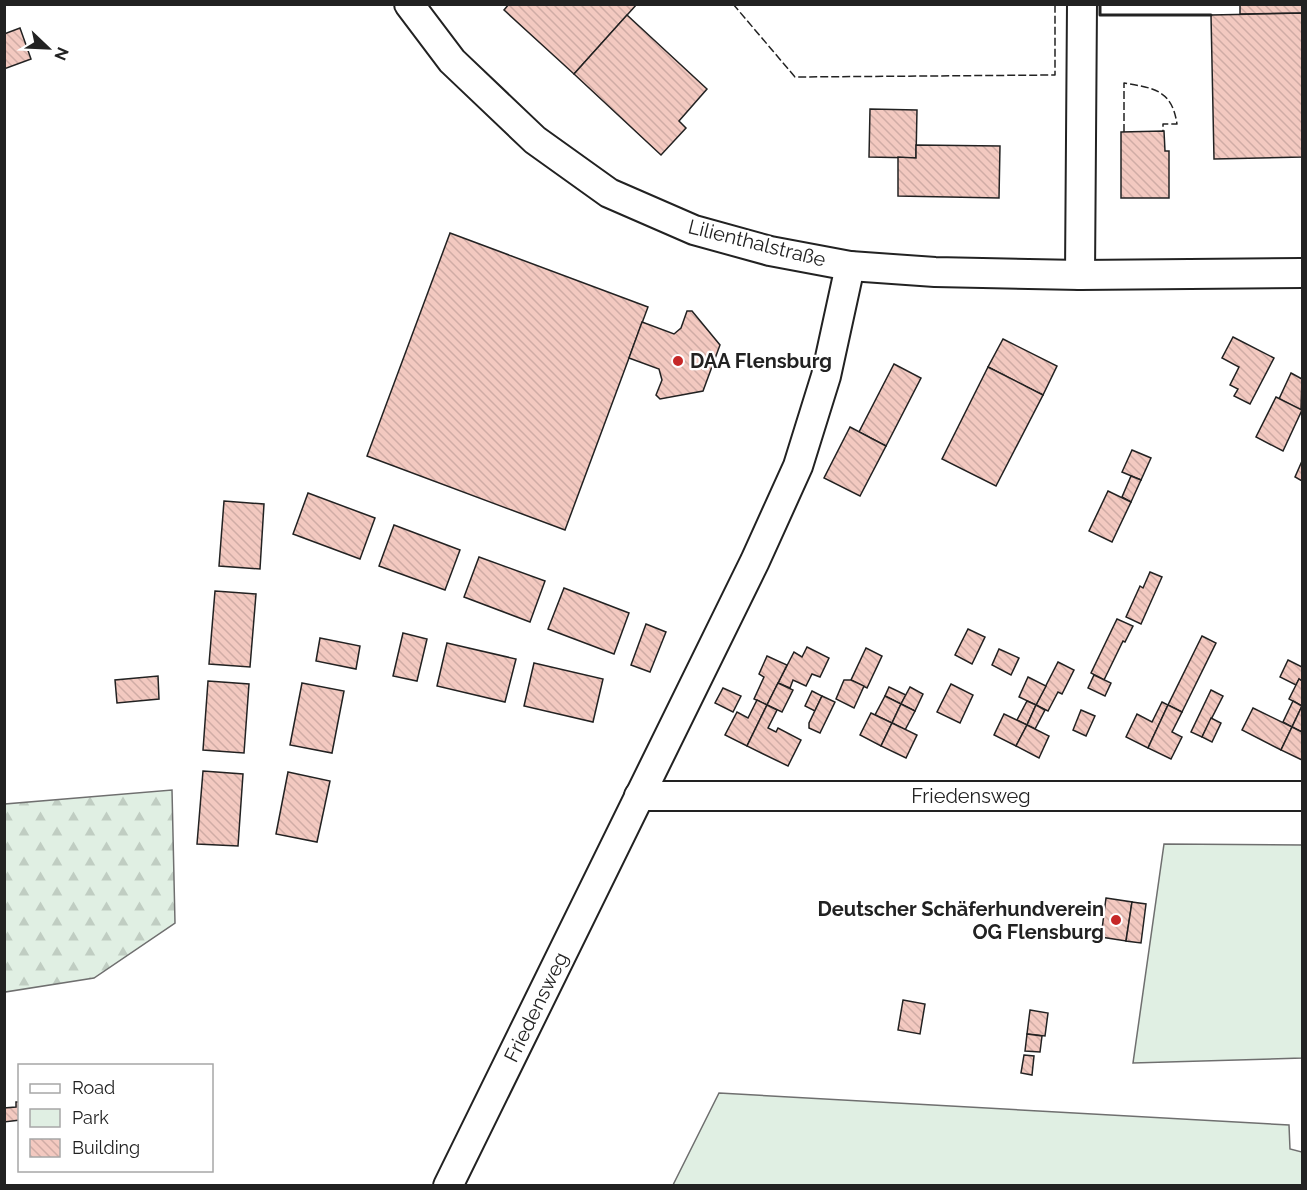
<svg xmlns="http://www.w3.org/2000/svg" width="1307" height="1190" font-family="Raleway,sans-serif">
  <defs>
    <pattern id="forest-firs" width="22" height="20" patternUnits="userSpaceOnUse" patternTransform="scale(1.5)"><rect width="22" height="20" fill="#e0efe3"/><path d="M5 1l3.5 6h-7zM16 11l3.5 6h-7z" fill="#c0cdc2"/></pattern>
    <pattern id="building-back-hatch" width="6" height="6" patternUnits="userSpaceOnUse" patternTransform="scale(1.5)"><rect width="6" height="6" fill="#f3c9c0"/><path d="M-1 5l2 2M0 0l6 6M5-1l2 2" fill="none" stroke="#d0aca5"/></pattern>
  </defs>
  <rect width="100%" height="100%" fill="#fff"/>
  <!-- green -->
  <g fill="#e0efe3" stroke="#6f6f6f" stroke-width="1.5">
    <path d="M1164,844L1302,845V1058L1133,1063Z"/>
    <path d="M719,1093L1289,1125L1290,1149L1302,1152V1185H673Z"/>
  </g>
  <!-- forest -->
  <path fill="url(#forest-firs)" stroke="#6f6f6f" stroke-width="1.5" d="M172,790L175,923L94,978L5,992V804Z"/>
  <!-- building -->
  <g fill="url(#building-back-hatch)" stroke="#222" stroke-width="1.5">
    <path d="M509,4H637L574,74L504,10Z"/>
    <path d="M1240,4H1302V13L1240,14Z"/>
    <path d="M1302,13V157L1214,159L1211,15Z"/>
    <path d="M627,15L707,89L679,121L686,128L661,155L574,74Z"/>
    <path d="M20,28L31,59L4,69V34Z"/>
    <path d="M870,109L917,110L916,158L869,157Z"/>
    <path d="M1164,131L1165,151H1169V198H1121V132Z"/>
    <path d="M916,145L1000,146L999,198L898,196V157L916,158Z"/>
    <path d="M450,233L648,307L565,530L367,456Z"/>
    <path d="M687,311H692L720,345L703,391L660,399L656,395L662,380L659,369L629,358L642,322L674,334L681,328Z"/>
    <path d="M1233,337L1274,358L1250,404L1234,396L1238,389L1230,385L1239,367L1222,358Z"/>
    <path d="M1003,339L1057,366L1043,395L988,367Z"/>
    <path d="M894,364L921,378L886,446L859,432Z"/>
    <path d="M988,367L1043,395L996,486L942,459Z"/>
    <path d="M1291,373L1302,379L1301,410L1279,399Z"/>
    <path d="M1276,397L1302,410L1283,451L1256,437Z"/>
    <path d="M850,427L886,446L860,496L824,478Z"/>
    <path d="M1132,450L1151,458L1141,480L1122,472Z"/>
    <path d="M1302,461V481L1295,477Z"/>
    <path d="M1131,476L1141,480L1131,502L1122,497Z"/>
    <path d="M1108,491L1131,502L1112,542L1089,531Z"/>
    <path d="M308,493L375,518L360,559L293,534Z"/>
    <path d="M224,501L264,504L260,569L219,566Z"/>
    <path d="M394,525L460,550L445,590L379,566Z"/>
    <path d="M479,557L545,581L530,622L464,597Z"/>
    <path d="M1150,572L1162,577L1141,624L1126,617L1140,586L1143,588Z"/>
    <path d="M564,588L629,613L614,654L548,629Z"/>
    <path d="M215,591L256,594L250,667L209,664Z"/>
    <path d="M1117,619L1133,626L1125,642L1123,641L1104,680L1091,673Z"/>
    <path d="M646,624L666,632L650,672L631,665Z"/>
    <path d="M968,629L985,637L972,664L955,655Z"/>
    <path d="M403,633L427,639L417,681L393,676Z"/>
    <path d="M1202,636L1216,643L1182,712L1168,705Z"/>
    <path d="M320,638L360,646L356,669L316,661Z"/>
    <path d="M447,643L516,659L505,702L437,686Z"/>
    <path d="M807,647L829,658L820,677L812,674L806,686L793,680L790,688L778,683L794,652L802,657Z"/>
    <path d="M866,648L882,656L867,688L851,680Z"/>
    <path d="M999,649L1019,658L1011,675L992,665Z"/>
    <path d="M767,656L787,665L767,705L754,699L764,677L759,674Z"/>
    <path d="M1288,660L1302,667V681L1299,679L1296,685L1280,677Z"/>
    <path d="M1058,662L1074,670L1062,694L1058,692L1048,711L1036,705Z"/>
    <path d="M534,663L603,679L593,722L524,706Z"/>
    <path d="M1094,675L1111,683L1105,696L1088,688Z"/>
    <path d="M158,676L159,699L117,703L115,680Z"/>
    <path d="M1028,677L1046,686L1036,705L1019,697Z"/>
    <path d="M1299,679L1302,681V706L1289,699Z"/>
    <path d="M844,680H851L864,686L854,708L836,699Z"/>
    <path d="M208,681L249,684L244,753L203,750Z"/>
    <path d="M302,683L344,691L332,753L290,745Z"/>
    <path d="M778,683L793,690L782,712L767,705Z"/>
    <path d="M951,684L973,695L960,723L937,712Z"/>
    <path d="M889,687L906,695L901,704L885,696Z"/>
    <path d="M910,687L923,694L915,711L901,704Z"/>
    <path d="M723,688L741,696L733,712L715,703Z"/>
    <path d="M1211,690L1223,696L1202,737L1191,732Z"/>
    <path d="M812,691L822,696L815,711L805,706Z"/>
    <path d="M822,696L835,702L820,733L809,728V723Z"/>
    <path d="M885,696L901,704L892,723L875,715Z"/>
    <path d="M757,700L767,705L747,746L725,735L737,712L748,718Z"/>
    <path d="M1027,701L1036,705L1027,725L1017,720Z"/>
    <path d="M1293,701L1302,706L1292,727L1283,722Z"/>
    <path d="M1162,702L1168,705L1148,748L1126,737L1137,714L1152,722Z"/>
    <path d="M901,704L915,711L905,730L892,723Z"/>
    <path d="M767,705L777,710L768,728L776,732L778,728L801,740L788,766L747,746Z"/>
    <path d="M1036,705L1045,710L1035,729L1027,725Z"/>
    <path d="M1168,705L1182,712L1172,732L1182,737L1171,759L1148,748Z"/>
    <path d="M1302,706V732L1292,727Z"/>
    <path d="M1253,708L1292,727L1281,750L1242,730Z"/>
    <path d="M1081,710L1095,716L1086,736L1073,730Z"/>
    <path d="M871,713L892,723L881,746L860,735Z"/>
    <path d="M1004,714L1027,725L1016,746L994,735Z"/>
    <path d="M1211,718L1221,723L1212,742L1202,737Z"/>
    <path d="M892,723L917,735L906,758L881,746Z"/>
    <path d="M1027,725L1049,736L1039,758L1016,746Z"/>
    <path d="M1292,727L1302,732V760L1281,750Z"/>
    <path d="M203,771L243,774L238,846L197,844Z"/>
    <path d="M288,772L330,781L317,842L276,834Z"/>
    <path d="M1106,898L1132,902L1126,941L1101,937Z"/>
    <path d="M1132,902L1146,904L1141,943L1126,941Z"/>
    <path d="M903,1000L925,1004L920,1034L898,1030Z"/>
    <path d="M1030,1010L1048,1013L1045,1036L1027,1034Z"/>
    <path d="M1027,1034L1042,1036L1040,1052L1025,1051Z"/>
    <path d="M1024,1055L1034,1056L1032,1075L1021,1073Z"/>
    <path d="M16,1102H20V1120L4,1122V1108L16,1107Z"/>
  </g>
  <g fill="none" stroke-linecap="round" stroke-linejoin="round">
    <!-- minor casing -->
    <g stroke="#222" stroke-width="32">
      <g id="minor">
        <path d="M409,4L452,61L535,140L609,193L694,230L770,251L850,266L935,272L1080,275L1302,273"/>
        <path d="M1080,275L1082,4"/>
        <path d="M639,796H1302"/>
        <path d="M448,1186L755,561L798,466L826,376L850,266"/>
      </g>
    </g>
    <!-- minor -->
    <use href="#minor" stroke="#fff" stroke-width="28"/>
    <!-- fence -->
    <g stroke="#222" stroke-width="1.5" stroke-dasharray="8 3" stroke-linecap="butt">
      <path d="M733,4L795,77L1055,75V4"/>
      <path d="M1124,132V83C1154,88 1172,90 1177,124H1163V132"/>
    </g>
    <!-- wall -->
    <path stroke="#222" stroke-width="3" d="M1100,4V15H1211"/>
  </g>
  <!-- markers -->
  <g fill="#c62828" stroke="#fff" stroke-width="2">
    <circle cx="678" cy="361" r="6"/>
    <circle cx="1116" cy="920" r="6"/>
  </g>
  <g text-anchor="middle" stroke-width="4.5" stroke-linejoin="round" paint-order="stroke">
    <!-- street labels -->
    <g font-size="20" fill="#222" stroke="#fff">
      <text transform="translate(757 243) rotate(14)" y="7">Lilienthalstraße</text>
      <text x="971" y="803">Friedensweg</text>
      <text transform="translate(536 1007) rotate(-64)" y="7">Friedensweg</text>
    </g>
    <!-- poi labels -->
    <g font-size="20" font-weight="bold" fill="#222" stroke="#fff" text-anchor="start">
      <text x="690" y="368">DAA Flensburg</text>
      <text x="1104" y="916" text-anchor="end">Deutscher Schäferhundverein<tspan x="1104" dy="23">OG Flensburg</tspan></text>
    </g>
  </g>
  <!-- border -->
  <rect width="1307" height="1190" fill="none" stroke="#222222" stroke-width="12"/>
  <!-- legend -->
  <rect x="18" y="1064" width="195" height="108" fill="#ffffff" stroke="#a7a7a7" stroke-width="1.5"/>
  <rect x="30" y="1084" width="30" height="9" fill="#ffffff" stroke="#a7a7a7" stroke-width="1.5"/>
  <text x="72" y="1094" font-size="18" fill="#222222">Road</text>
  <rect x="30" y="1109" width="30" height="18" fill="#e0efe3" stroke="#a7a7a7" stroke-width="1.5"/>
  <text x="72" y="1124" font-size="18" fill="#222222">Park</text>
  <rect x="30" y="1139" width="30" height="18" fill="url(#building-back-hatch)" stroke="#a7a7a7" stroke-width="1.5"/>
  <text x="72" y="1154" font-size="18" fill="#222222">Building</text>
  <!-- north arrow -->
  <g transform="translate(48 48) rotate(113)" stroke="#ffffff" stroke-width="4.5" paint-order="stroke">
  <path d="M0-4.5L10 22L0 15L-10 22Z" fill="#222222"/>
  <text y="-9" font-size="16" font-weight="bold" text-anchor="middle" fill="#222222">N</text>
  </g>
</svg>
